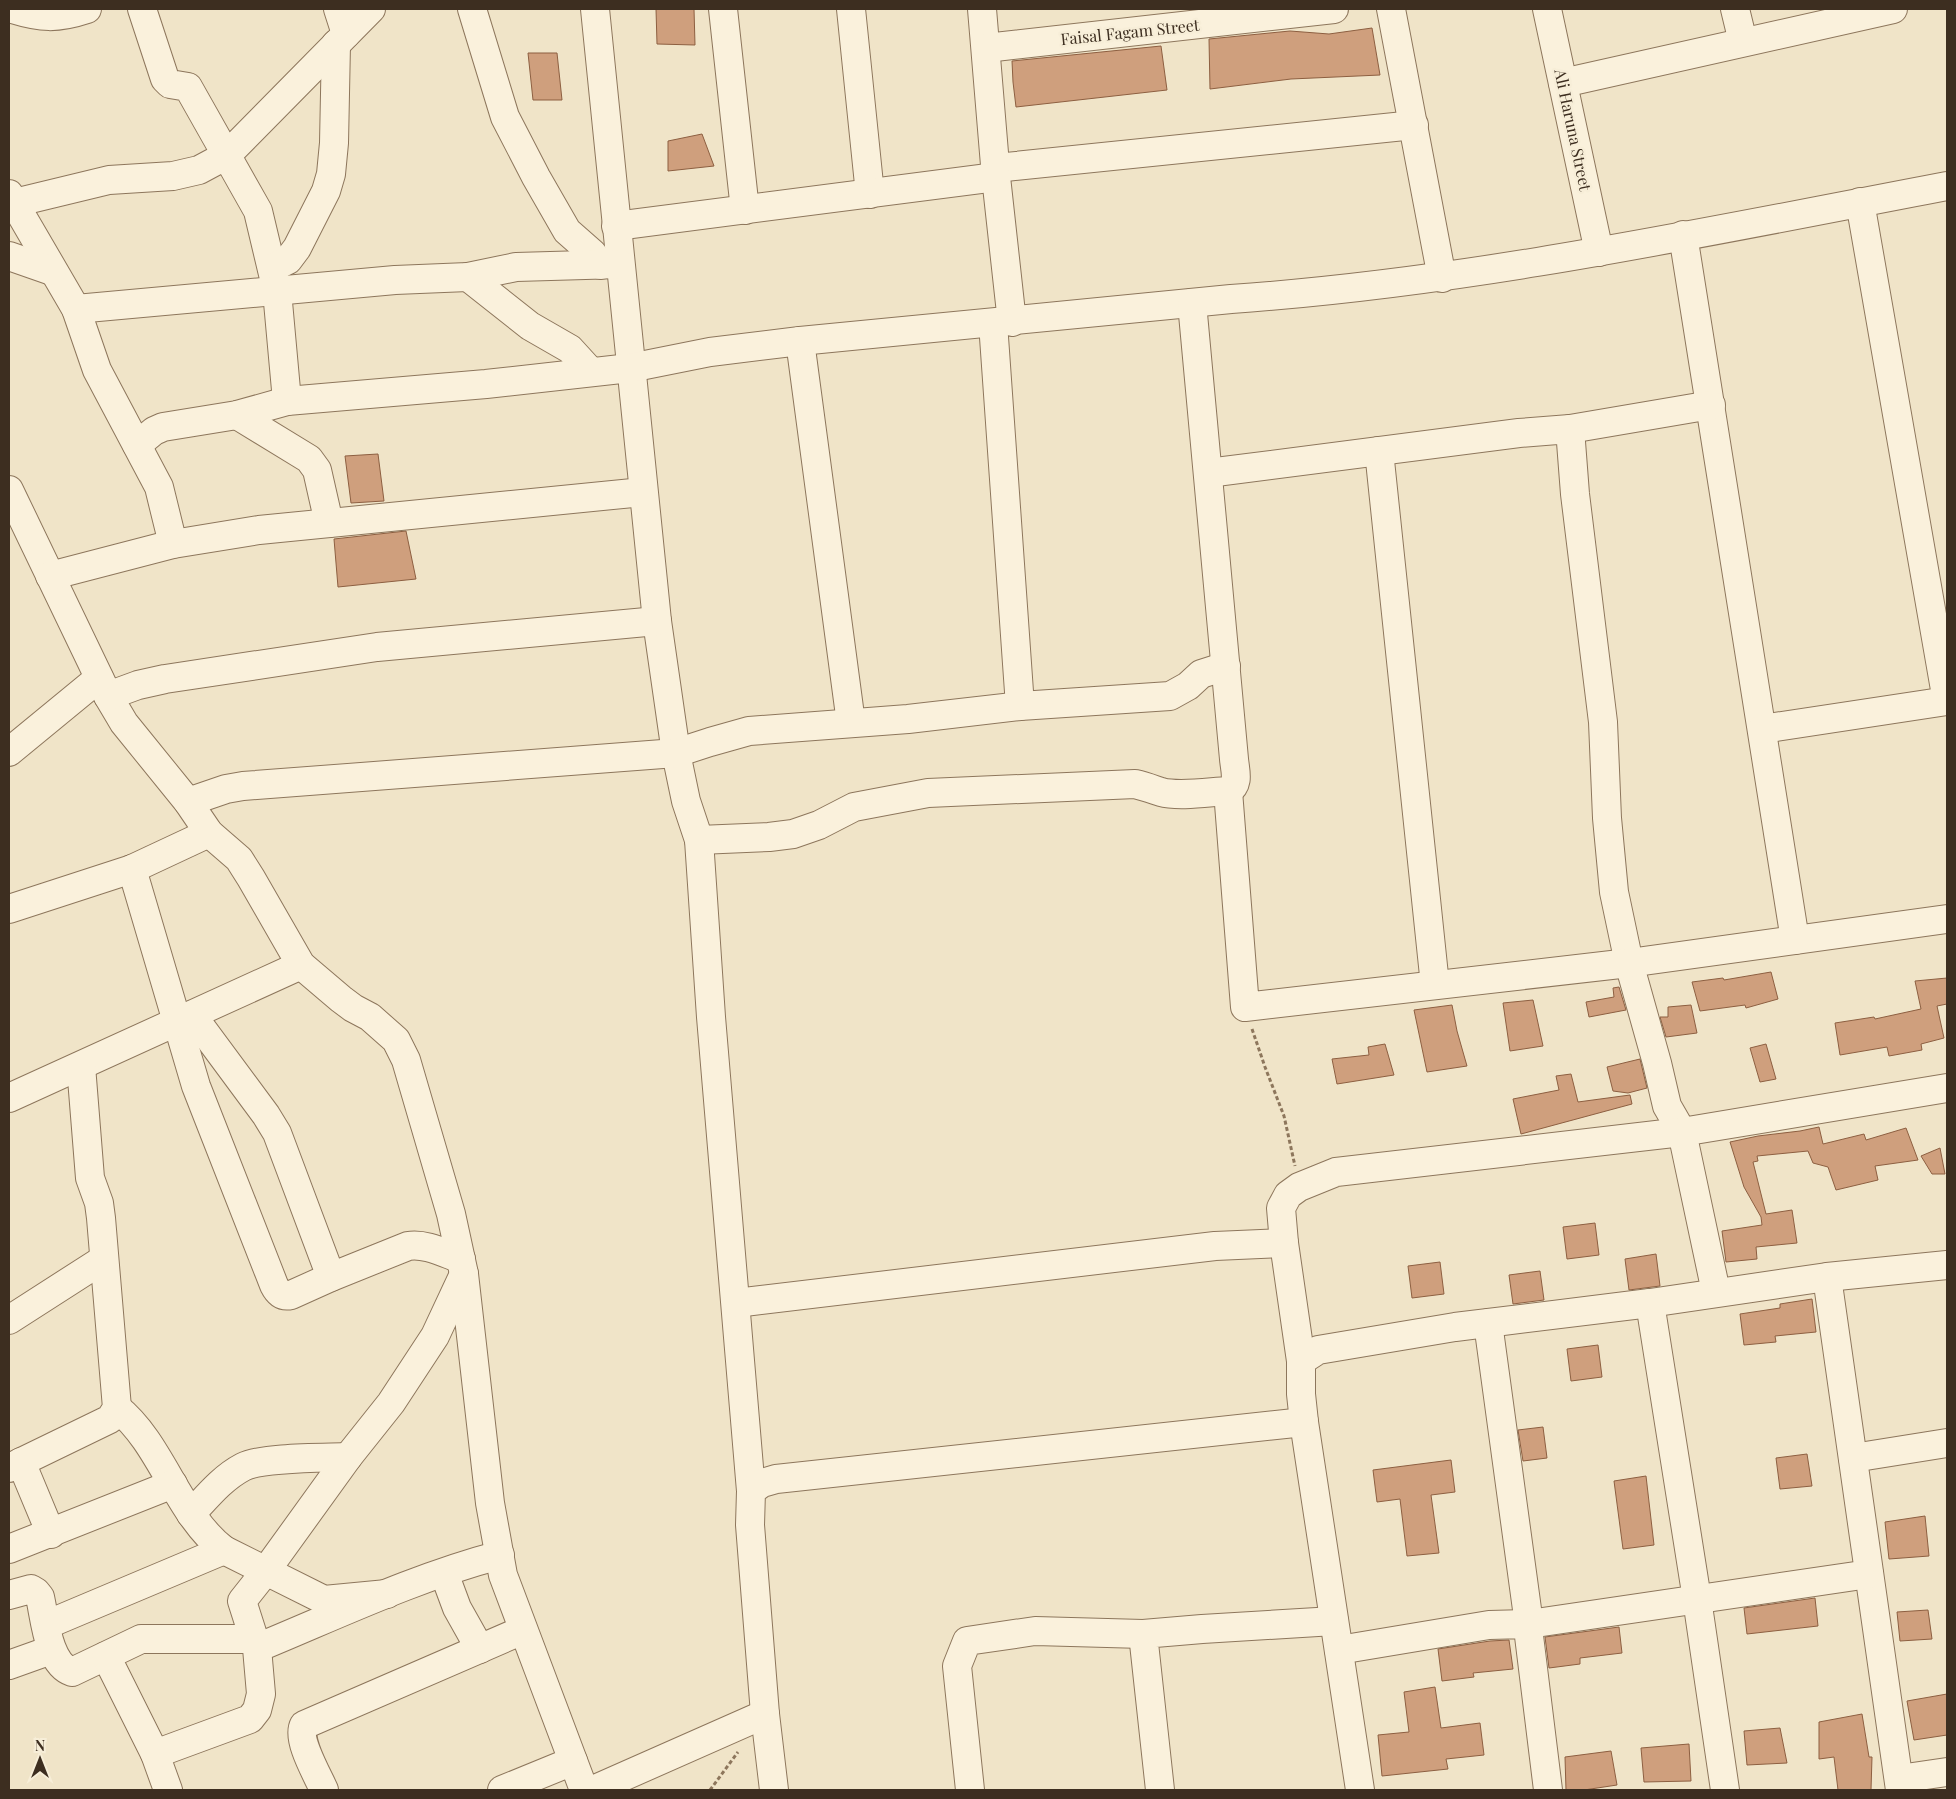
<svg xmlns="http://www.w3.org/2000/svg" width="1956" height="1799" font-family="'Playfair Display',serif">
  <rect width="100%" height="100%" fill="#f0e4c8"/>
  <!-- building -->
  <g fill="#cf9f7d" stroke="#8d5f41">
    <path d="M656,9H694L695,45L657,44Z"/>
    <path d="M1372,28L1380,75L1291,79L1210,89L1209,39L1290,31L1329,34Z"/>
    <path d="M1161,46L1167,90L1016,107L1013,82L1012,61Z"/>
    <path d="M528,53H557L562,100H533Z"/>
    <path d="M702,134L714,166L668,171V141Z"/>
    <path d="M378,454L384,501L351,503L345,456Z"/>
    <path d="M406,531L416,579L338,587L334,539Z"/>
    <path d="M1771,972L1778,999L1746,1008L1745,1005L1700,1011L1692,982L1723,978L1724,980Z"/>
    <path d="M1947,978V1004L1937,1006L1944,1038L1921,1044L1922,1050L1889,1056L1887,1047L1840,1055L1835,1023L1874,1017L1875,1019L1921,1009L1915,981Z"/>
    <path d="M1619,987L1626,1010L1589,1017L1586,1002L1614,997L1613,988Z"/>
    <path d="M1533,1000L1543,1046L1510,1051L1503,1003Z"/>
    <path d="M1452,1005L1457,1031L1467,1066L1427,1072L1414,1010Z"/>
    <path d="M1691,1005L1697,1033L1666,1037L1660,1017H1668V1007Z"/>
    <path d="M1385,1044L1394,1075L1337,1084L1332,1059L1369,1055L1368,1047Z"/>
    <path d="M1766,1044L1776,1079L1760,1082L1750,1048Z"/>
    <path d="M1640,1059L1647,1088L1628,1093L1613,1091L1607,1067Z"/>
    <path d="M1571,1074L1578,1102L1630,1095L1632,1104L1521,1134L1513,1099L1559,1090L1556,1076Z"/>
    <path d="M1819,1127L1823,1144L1864,1134L1866,1140L1906,1128L1918,1160L1875,1166L1878,1180L1836,1190L1828,1167L1813,1163L1808,1151L1757,1156L1758,1161L1753,1162L1766,1214L1792,1210L1797,1243L1756,1247L1757,1259L1726,1262L1722,1231L1762,1225L1761,1217L1744,1187L1730,1142L1758,1136L1800,1131Z"/>
    <path d="M1940,1148L1945,1174H1932L1921,1156Z"/>
    <path d="M1595,1223L1599,1255L1567,1259L1563,1227Z"/>
    <path d="M1656,1254L1660,1286L1629,1290L1625,1259Z"/>
    <path d="M1440,1262L1444,1294L1412,1298L1408,1266Z"/>
    <path d="M1540,1271L1544,1300L1513,1304L1509,1275Z"/>
    <path d="M1812,1299L1816,1332L1775,1336L1776,1342L1744,1345L1740,1314L1780,1308V1304Z"/>
    <path d="M1598,1345L1602,1377L1571,1381L1567,1349Z"/>
    <path d="M1543,1427L1547,1458L1523,1461L1518,1430Z"/>
    <path d="M1807,1454L1812,1486L1780,1489L1776,1458Z"/>
    <path d="M1451,1460L1455,1492L1431,1495L1439,1553L1407,1556L1400,1499L1377,1502L1373,1470Z"/>
    <path d="M1646,1476L1654,1545L1623,1549L1614,1481Z"/>
    <path d="M1925,1516L1929,1556L1889,1559L1885,1522Z"/>
    <path d="M1815,1598L1818,1626L1747,1634L1744,1608Z"/>
    <path d="M1928,1610L1932,1639L1900,1641L1897,1612Z"/>
    <path d="M1619,1627L1622,1653L1580,1658V1664L1549,1668L1545,1637Z"/>
    <path d="M1509,1640L1513,1669L1473,1673L1474,1677L1442,1681L1438,1649L1490,1641Z"/>
    <path d="M1435,1687L1441,1728L1480,1723L1484,1755L1446,1759L1448,1769L1382,1776L1378,1735L1409,1732L1404,1692Z"/>
    <path d="M1947,1694V1735L1914,1740L1907,1701Z"/>
    <path d="M1862,1714L1869,1757H1872L1871,1790H1838L1834,1757L1819,1759V1722Z"/>
    <path d="M1780,1728L1787,1763L1747,1765L1744,1731Z"/>
    <path d="M1689,1744L1691,1781L1644,1782L1641,1748Z"/>
    <path d="M1611,1751L1617,1785L1584,1790H1566L1565,1757Z"/>
  </g>
  <g fill="none" stroke-linecap="round" stroke-linejoin="round">
    <!-- minor casing -->
    <g stroke="#8d765c" stroke-width="30">
      <g id="minor">
        <path d="M12,9C41,18 57,19 87,9"/>
        <path d="M142,9L165,79L170,84L188,87L258,211L277,291L287,401"/>
        <path d="M338,9L346,34"/>
        <path d="M472,9L505,117L536,177L567,231L592,253L601,265"/>
        <path d="M595,9L657,621L676,753L686,801L699,840L711,1017L751,1491"/>
        <path d="M723,9L745,210"/>
        <path d="M851,9L870,194"/>
        <path d="M982,9L996,177L1012,322"/>
        <path d="M1391,9L1442,278"/>
        <path d="M1547,9L1599,252"/>
        <path d="M1735,9L1743,42"/>
        <path d="M986,48L1334,9"/>
        <path d="M1563,83L1893,9"/>
        <path d="M996,168L1414,125"/>
        <path d="M9,194L76,309L97,370L159,487L173,544"/>
        <path d="M1860,202L1947,701"/>
        <path d="M14,203L109,180L173,176L199,170L227,155L371,9"/>
        <path d="M616,226L996,177"/>
        <path d="M1683,235L1795,940"/>
        <path d="M9,256L52,271"/>
        <path d="M272,268L288,260L297,248L326,191L331,174L334,143L336,44"/>
        <path d="M468,277L530,326L570,349L591,372"/>
        <path d="M76,309L395,280L468,277L516,267L620,264"/>
        <path d="M993,323L1020,706"/>
        <path d="M800,341L851,723"/>
        <path d="M237,415L309,459L317,470L329,523"/>
        <path d="M1570,429L1711,405"/>
        <path d="M137,445L154,431L163,427L237,415L287,401L486,384L630,368L710,352L800,341L1231,299C1473,282 1710,231 1947,186"/>
        <path d="M1379,451L1435,985"/>
        <path d="M1208,473L1519,433L1570,429L1575,494L1603,722L1607,818L1614,892L1629,963L1657,1063L1667,1106L1682,1132L1716,1292"/>
        <path d="M9,490L108,696L124,723L188,802L209,833L239,859L251,878L301,965L341,999L353,1008L370,1017L396,1040L406,1060L451,1214L464,1274L490,1503L503,1575L584,1790"/>
        <path d="M50,576L173,544L259,530L643,492"/>
        <path d="M108,696L138,685L165,679L377,647L657,621"/>
        <path d="M1762,729L1947,701"/>
        <path d="M9,752L99,678"/>
        <path d="M1228,791L1245,1007L1629,963L1947,919"/>
        <path d="M188,802L226,789L243,786L676,753L710,742L749,731L908,719L1020,706L1170,696L1188,686L1201,674L1226,666"/>
        <path d="M699,840L769,837L793,834L819,825L854,807L928,793L1135,784C1144,786 1152,789 1161,792C1179,797 1209,792 1228,791C1240,784 1235,771 1234,759L1192,303"/>
        <path d="M132,869L196,1086L274,1285C278,1293 282,1297 291,1295L331,1277L408,1246C425,1243 444,1253 461,1259"/>
        <path d="M9,909L132,869L209,833"/>
        <path d="M192,1015L266,1115L277,1133L331,1277"/>
        <path d="M9,1098L301,965"/>
        <path d="M1827,1277L1900,1790"/>
        <path d="M736,1303L1215,1246L1284,1243"/>
        <path d="M1650,1303L1697,1599L1725,1790"/>
        <path d="M9,1320L104,1259"/>
        <path d="M1488,1323L1529,1624L1869,1574"/>
        <path d="M1301,1361L1318,1350L1455,1327L1650,1303L1827,1277L1947,1265"/>
        <path d="M117,1408C162,1444 177,1514 224,1550L324,1600L387,1594"/>
        <path d="M1853,1458L1947,1443"/>
        <path d="M21,1462L51,1534"/>
        <path d="M9,1468L110,1419L117,1408L101,1218L99,1203L90,1178L81,1066"/>
        <path d="M191,1514C207,1497 222,1478 243,1467C262,1457 324,1458 348,1457"/>
        <path d="M9,1549L173,1484"/>
        <path d="M444,1573L457,1608L480,1649"/>
        <path d="M9,1595L31,1589L36,1592L40,1597C45,1619 48,1664 72,1672L141,1639H254"/>
        <path d="M46,1625L224,1550"/>
        <path d="M257,1648C337,1615 416,1577 500,1555"/>
        <path d="M1339,1650L1489,1625L1529,1624V1636L1548,1790"/>
        <path d="M106,1656L155,1754L168,1790"/>
        <path d="M9,1665L51,1650"/>
        <path d="M155,1754L250,1719L257,1710L261,1694L257,1648L242,1601L265,1572L348,1457L391,1403L435,1336L464,1274"/>
        <path d="M1899,1779L1947,1772"/>
        <path d="M324,1790C318,1776 296,1739 304,1725L523,1630"/>
        <path d="M502,1790L573,1761"/>
        <path d="M593,1790L765,1714"/>
        <path d="M774,1790L765,1714L750,1525L751,1491L762,1483L776,1479L1304,1422"/>
        <path d="M970,1790L957,1666L967,1641L1035,1631L1143,1634"/>
        <path d="M1160,1790L1143,1634L1202,1629L1334,1621"/>
        <path d="M1360,1790L1304,1422L1301,1394V1361L1284,1243L1281,1208L1288,1195L1299,1187L1336,1172L1682,1132L1947,1088"/>
      </g>
    </g>
    <!-- path -->
    <g stroke="#8d765c" stroke-width="3" stroke-dasharray="4 2.5" stroke-linecap="butt">
      <path d="M1252,1029L1265,1067L1284,1116L1295,1166"/>
      <path d="M710,1790L738,1752"/>
    </g>
    <!-- minor -->
    <use href="#minor" stroke="#faf1dc" stroke-width="28"/>
  </g>
  <g text-anchor="middle" stroke-width="5" stroke-linejoin="round" paint-order="stroke">
    <!-- street labels -->
    <g font-size="16" fill="#3d2e20" stroke="#f7eed8">
      <text transform="translate(1130 32) rotate(-6)" y="6">Faisal Fagam Street</text>
      <text transform="translate(1573 130) rotate(78)" y="6">Ali Haruna Street</text>
    </g>
  </g>
  <!-- border -->
  <rect width="1956" height="1799" fill="none" stroke="#3d2e20" stroke-width="20"/>
  <!-- north arrow -->
  <g transform="translate(40 1759)" stroke="#f7eed8" stroke-width="4" paint-order="stroke">
  <path d="M0-4L9 19L0 12L-9 19Z" fill="#3d2e20"/>
  <text y="-8" font-size="14" font-weight="bold" text-anchor="middle" fill="#3d2e20">N</text>
  </g>
</svg>
